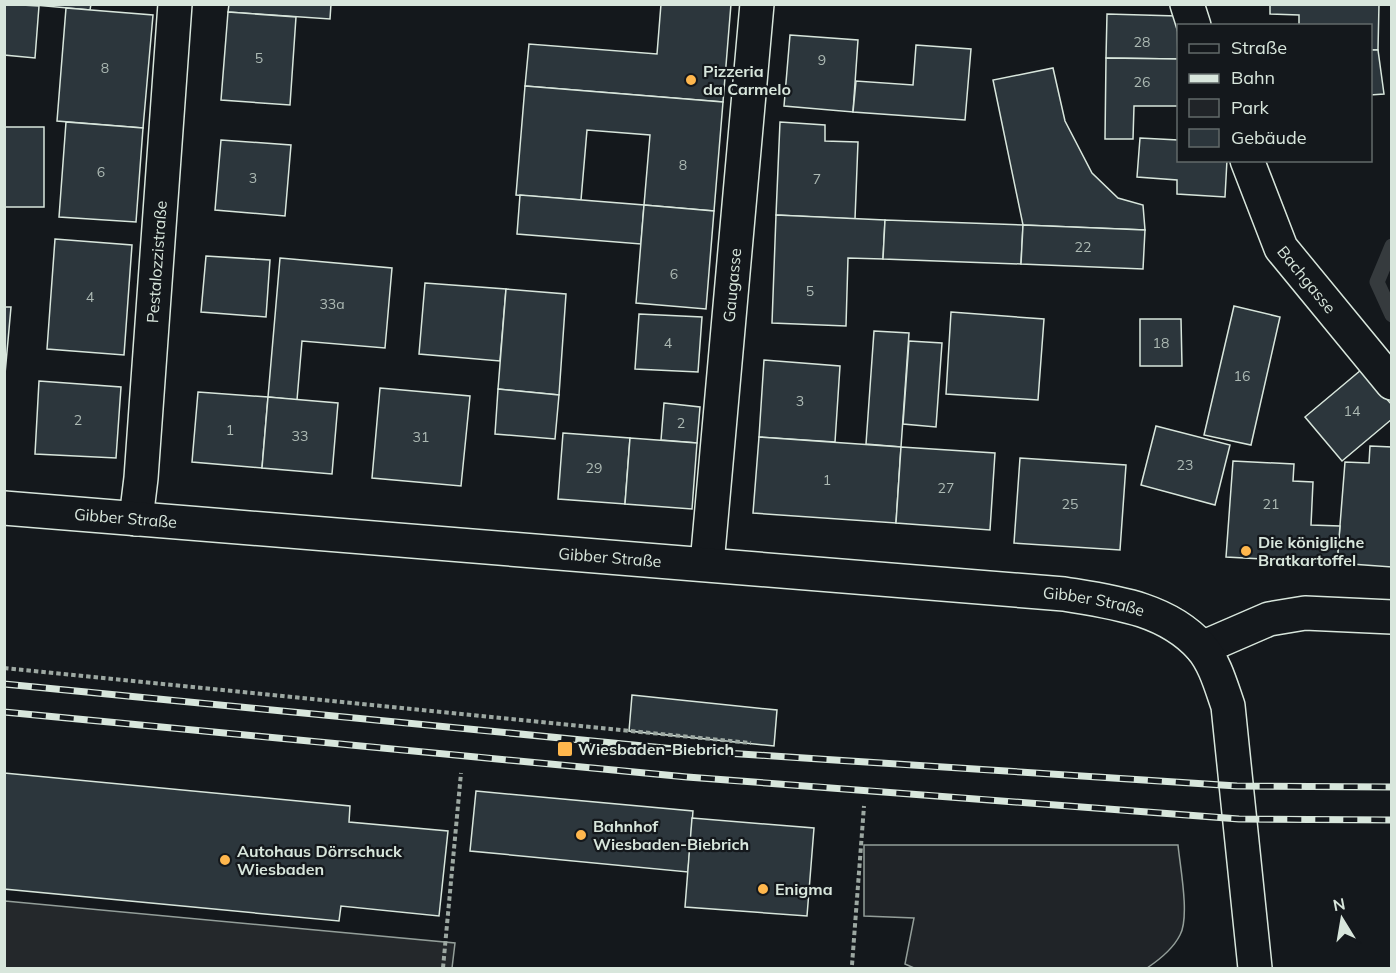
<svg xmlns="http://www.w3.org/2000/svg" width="1396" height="973" font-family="Mulish,sans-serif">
  <rect width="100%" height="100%" fill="#14181c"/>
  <!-- green -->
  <path fill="#202428" stroke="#939e99" stroke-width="1.5" d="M864,845H1178C1180,866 1190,917 1180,935C1173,949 1159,960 1147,968H914L905,964L914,918L864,916Z"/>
  <!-- parking -->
  <path fill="#24282b" stroke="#939e99" stroke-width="1.5" d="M5,901L455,943L452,968H5Z"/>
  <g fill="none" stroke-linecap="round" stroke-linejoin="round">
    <!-- stream -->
    <path stroke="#363b3e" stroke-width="15" d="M1392,246L1377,282L1392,315"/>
  </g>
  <!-- building -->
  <g fill="#2c363c" stroke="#d8e6dc" stroke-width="1.5">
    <path d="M4,4L39,6L35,58L4,55Z"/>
    <path d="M23,4H91L90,10Z"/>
    <path d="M229,4H331L330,19L228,12Z"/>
    <path d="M661,4H731L723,102L525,86L529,44L657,54Z"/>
    <path d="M1270,4H1379L1378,50H1370V26H1299V15L1270,14Z"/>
    <path d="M66,8L153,15L143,128L57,121Z"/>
    <path d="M228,12L296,17L290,105L221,100Z"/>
    <path d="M1107,14L1177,16L1178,59L1106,58Z"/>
    <path d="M790,35L858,40L853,112L784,106Z"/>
    <path d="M916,45L971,49L965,120L853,112L856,81L913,85Z"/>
    <path d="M1370,50H1378L1384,94L1370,95Z"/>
    <path d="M1106,58L1178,59V106H1134L1133,139H1105Z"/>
    <path d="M1053,68L1065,121L1092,173L1118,198L1143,205L1145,230L1023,225L993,80Z"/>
    <path d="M525,86L723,102L714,211L644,205L650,135L587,130L581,200L516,195Z"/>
    <path d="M66,122L143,128L136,222L59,217Z"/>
    <path d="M780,122L825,125V141L858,142L855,219L776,215Z"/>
    <rect x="4" y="127" width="40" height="80"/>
    <path d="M1140,138L1178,140V160H1227L1225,197L1177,194V180L1137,177Z"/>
    <path d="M221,140L291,145L285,216L215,210Z"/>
    <path d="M520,195L644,205L641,244L517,234Z"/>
    <path d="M644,205L714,211L706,309L636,303Z"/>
    <path d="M776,215L885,220L883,259L848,258L846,326L772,323Z"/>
    <path d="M885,220L1023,225L1021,264L883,259Z"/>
    <path d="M1023,225L1145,230L1143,269L1021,264Z"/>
    <path d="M55,239L132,245L124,355L47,349Z"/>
    <path d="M206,256L270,260L266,317L201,312Z"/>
    <path d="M280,258L392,268L385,348L302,341L297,400L268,397Z"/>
    <path d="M425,283L506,289L500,361L419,354Z"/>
    <path d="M506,289L566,294L559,395L498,389Z"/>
    <path d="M1234,306L1280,317L1251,445L1204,435Z"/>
    <path d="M4,307H11L5,374H4Z"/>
    <path d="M951,312L1044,319L1038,400L946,394Z"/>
    <path d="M639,314L702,317L698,372L635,369Z"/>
    <path d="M1140,319H1181L1182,366H1140Z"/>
    <path d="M874,331L909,333L901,447L866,444Z"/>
    <path d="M909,341L942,343L936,427L903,424Z"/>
    <path d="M764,360L840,366L835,442L759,437Z"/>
    <path d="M1361,370L1392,405V419L1342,461L1305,417Z"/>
    <path d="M39,381L121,387L116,458L35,454Z"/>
    <path d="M380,388L470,396L461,486L372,478Z"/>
    <path d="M498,389L559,395L555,439L495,434Z"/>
    <path d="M198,392L268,397L262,468L192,462Z"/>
    <path d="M268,397L338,403L332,474L262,468Z"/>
    <path d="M664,403L700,407L697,443L661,440Z"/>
    <path d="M1156,426L1230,445L1215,505L1141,485Z"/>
    <path d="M563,433L630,438L625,504L558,499Z"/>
    <path d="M759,437L901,447L896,523L753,513Z"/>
    <path d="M630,438L697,443L692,509L625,504Z"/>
    <path d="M1370,446L1392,447V567L1337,563L1345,462L1369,463Z"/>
    <path d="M901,447L995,453L990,530L896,523Z"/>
    <path d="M1020,458L1126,465L1120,550L1014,543Z"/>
    <path d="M1233,461L1294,464L1293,481L1313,482L1311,525L1340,526L1337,563L1226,557Z"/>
    <path d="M632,695L777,710L774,746L629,731Z"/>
    <path d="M4,773L350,806L349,822L448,831L439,916L341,906L339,921L4,889Z"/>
    <path d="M476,791L693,811L688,872L470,851Z"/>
    <path d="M692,818L814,828L807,916L685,907Z"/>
  </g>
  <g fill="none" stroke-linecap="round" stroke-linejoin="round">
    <!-- minor casing -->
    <g stroke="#d8e6dc" stroke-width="36">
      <g id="minor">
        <path d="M1187,4L1194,26"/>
        <path id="s1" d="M1247,160L1281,248L1392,383"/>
        <path id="s2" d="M136,519L141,478L175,4"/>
        <path id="s3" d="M707,564L757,4"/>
        <path d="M1202,648L1269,619L1305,613L1392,617"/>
      </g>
    </g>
    <!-- tertiary casing -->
    <g stroke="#d8e6dc" stroke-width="36">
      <g id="tertiary">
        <path id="s4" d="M4,508L1064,594C1113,602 1166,608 1201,647C1215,663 1221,686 1228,706L1255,968"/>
      </g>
    </g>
    <!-- path -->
    <g stroke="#9da8a2" stroke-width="4" stroke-dasharray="4.5 3" stroke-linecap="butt">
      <path d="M4,668L751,743"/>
      <path d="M852,965L864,806"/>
      <path d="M443,968L461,773"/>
    </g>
    <!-- minor -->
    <use href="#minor" stroke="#14181c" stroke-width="33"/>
    <!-- tertiary -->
    <use href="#tertiary" stroke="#14181c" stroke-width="33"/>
    <!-- rail casing -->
    <g stroke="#d8e6dc" stroke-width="7">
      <g id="rail">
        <path d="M4,684L695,751L1237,786L1392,787"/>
        <path d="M4,712L687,777L1239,819L1392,820"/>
      </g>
    </g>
    <!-- rail -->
    <use href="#rail" stroke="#14181c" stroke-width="4.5" stroke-dasharray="14" stroke-linecap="butt"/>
  </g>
  <!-- markers -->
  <g fill="#ffb74d" stroke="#14181c" stroke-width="2">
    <circle cx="691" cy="80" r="6"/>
    <circle cx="1246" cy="551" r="6"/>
    <rect x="557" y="741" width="16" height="16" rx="3"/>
    <circle cx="581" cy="835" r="6"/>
    <circle cx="225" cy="860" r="6"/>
    <circle cx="763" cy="889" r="6"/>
  </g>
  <g text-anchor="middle" stroke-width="4.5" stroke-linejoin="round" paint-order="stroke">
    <!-- number labels -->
    <g font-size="14" fill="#adbab4">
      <text x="1142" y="47">28</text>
      <text x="259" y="63">5</text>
      <text x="822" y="65">9</text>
      <text x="105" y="73">8</text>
      <text x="1142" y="87">26</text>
      <text x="683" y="170">8</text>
      <text x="101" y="177">6</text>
      <text x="253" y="183">3</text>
      <text x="817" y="184">7</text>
      <text x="1083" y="252">22</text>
      <text x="674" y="279">6</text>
      <text x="810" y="296">5</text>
      <text x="90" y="302">4</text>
      <text x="332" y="309">33a</text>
      <text x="668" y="348">4</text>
      <text x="1161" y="348">18</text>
      <text x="1242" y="381">16</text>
      <text x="800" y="406">3</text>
      <text x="1352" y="416">14</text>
      <text x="78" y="425">2</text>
      <text x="681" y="428">2</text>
      <text x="230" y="435">1</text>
      <text x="300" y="441">33</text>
      <text x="421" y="442">31</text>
      <text x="1185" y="470">23</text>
      <text x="594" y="473">29</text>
      <text x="827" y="485">1</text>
      <text x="946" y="493">27</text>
      <text x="1070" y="509">25</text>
      <text x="1271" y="509">21</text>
    </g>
    <!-- poi labels -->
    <g font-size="16" font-weight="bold" fill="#d8e6dc" stroke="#14181c" text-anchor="start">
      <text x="703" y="77">Pizzeria<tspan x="703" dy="18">da Carmelo</tspan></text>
      <text x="1258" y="548">Die königliche<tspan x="1258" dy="18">Bratkartoffel</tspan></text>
      <text x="578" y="755">Wiesbaden-Biebrich</text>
      <text x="593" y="832">Bahnhof<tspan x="593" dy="18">Wiesbaden-Biebrich</tspan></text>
      <text x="237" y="857">Autohaus Dörrschuck<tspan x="237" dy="18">Wiesbaden</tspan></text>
      <text x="775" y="895">Enigma</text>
    </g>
    <!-- street labels -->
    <g font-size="16" fill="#d8e6dc" stroke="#14181c">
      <text dy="6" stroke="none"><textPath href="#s2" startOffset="258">Pestalozzistraße</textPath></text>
      <text dy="6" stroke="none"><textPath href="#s1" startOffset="135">Bachgasse</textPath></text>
      <text dy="6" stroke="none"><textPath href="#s3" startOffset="280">Gaugasse</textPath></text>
      <text dy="6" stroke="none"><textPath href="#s4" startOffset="122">Gibber Straße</textPath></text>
      <text dy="6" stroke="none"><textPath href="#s4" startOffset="608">Gibber Straße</textPath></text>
      <text dy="6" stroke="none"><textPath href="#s4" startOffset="1094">Gibber Straße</textPath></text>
    </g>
  </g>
  <!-- border -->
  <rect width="1396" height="973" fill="none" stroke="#d8e6dc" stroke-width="12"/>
  <!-- legend -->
  <rect x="1177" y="24" width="195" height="138" fill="#14181c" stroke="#626a69" stroke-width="1.5"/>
  <rect x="1189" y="44" width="30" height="9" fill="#14181c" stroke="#626a69" stroke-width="1.5"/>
  <text x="1231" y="54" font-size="18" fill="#d8e6dc">Straße</text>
  <rect x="1189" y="74" width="30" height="9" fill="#d8e6dc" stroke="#626a69" stroke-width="1.5"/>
  <text x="1231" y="84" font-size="18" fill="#d8e6dc">Bahn</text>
  <rect x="1189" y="99" width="30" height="18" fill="#202428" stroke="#626a69" stroke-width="1.5"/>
  <text x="1231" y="114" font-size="18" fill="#d8e6dc">Park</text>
  <rect x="1189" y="129" width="30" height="18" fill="#2c363c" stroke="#626a69" stroke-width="1.5"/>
  <text x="1231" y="144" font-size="18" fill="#d8e6dc">Gebäude</text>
  <!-- north arrow -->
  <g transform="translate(1342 919) rotate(349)" stroke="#14181c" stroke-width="4.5" paint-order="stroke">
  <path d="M0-4.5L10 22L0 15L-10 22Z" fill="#d8e6dc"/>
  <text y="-9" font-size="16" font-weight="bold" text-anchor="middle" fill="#d8e6dc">N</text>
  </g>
</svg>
